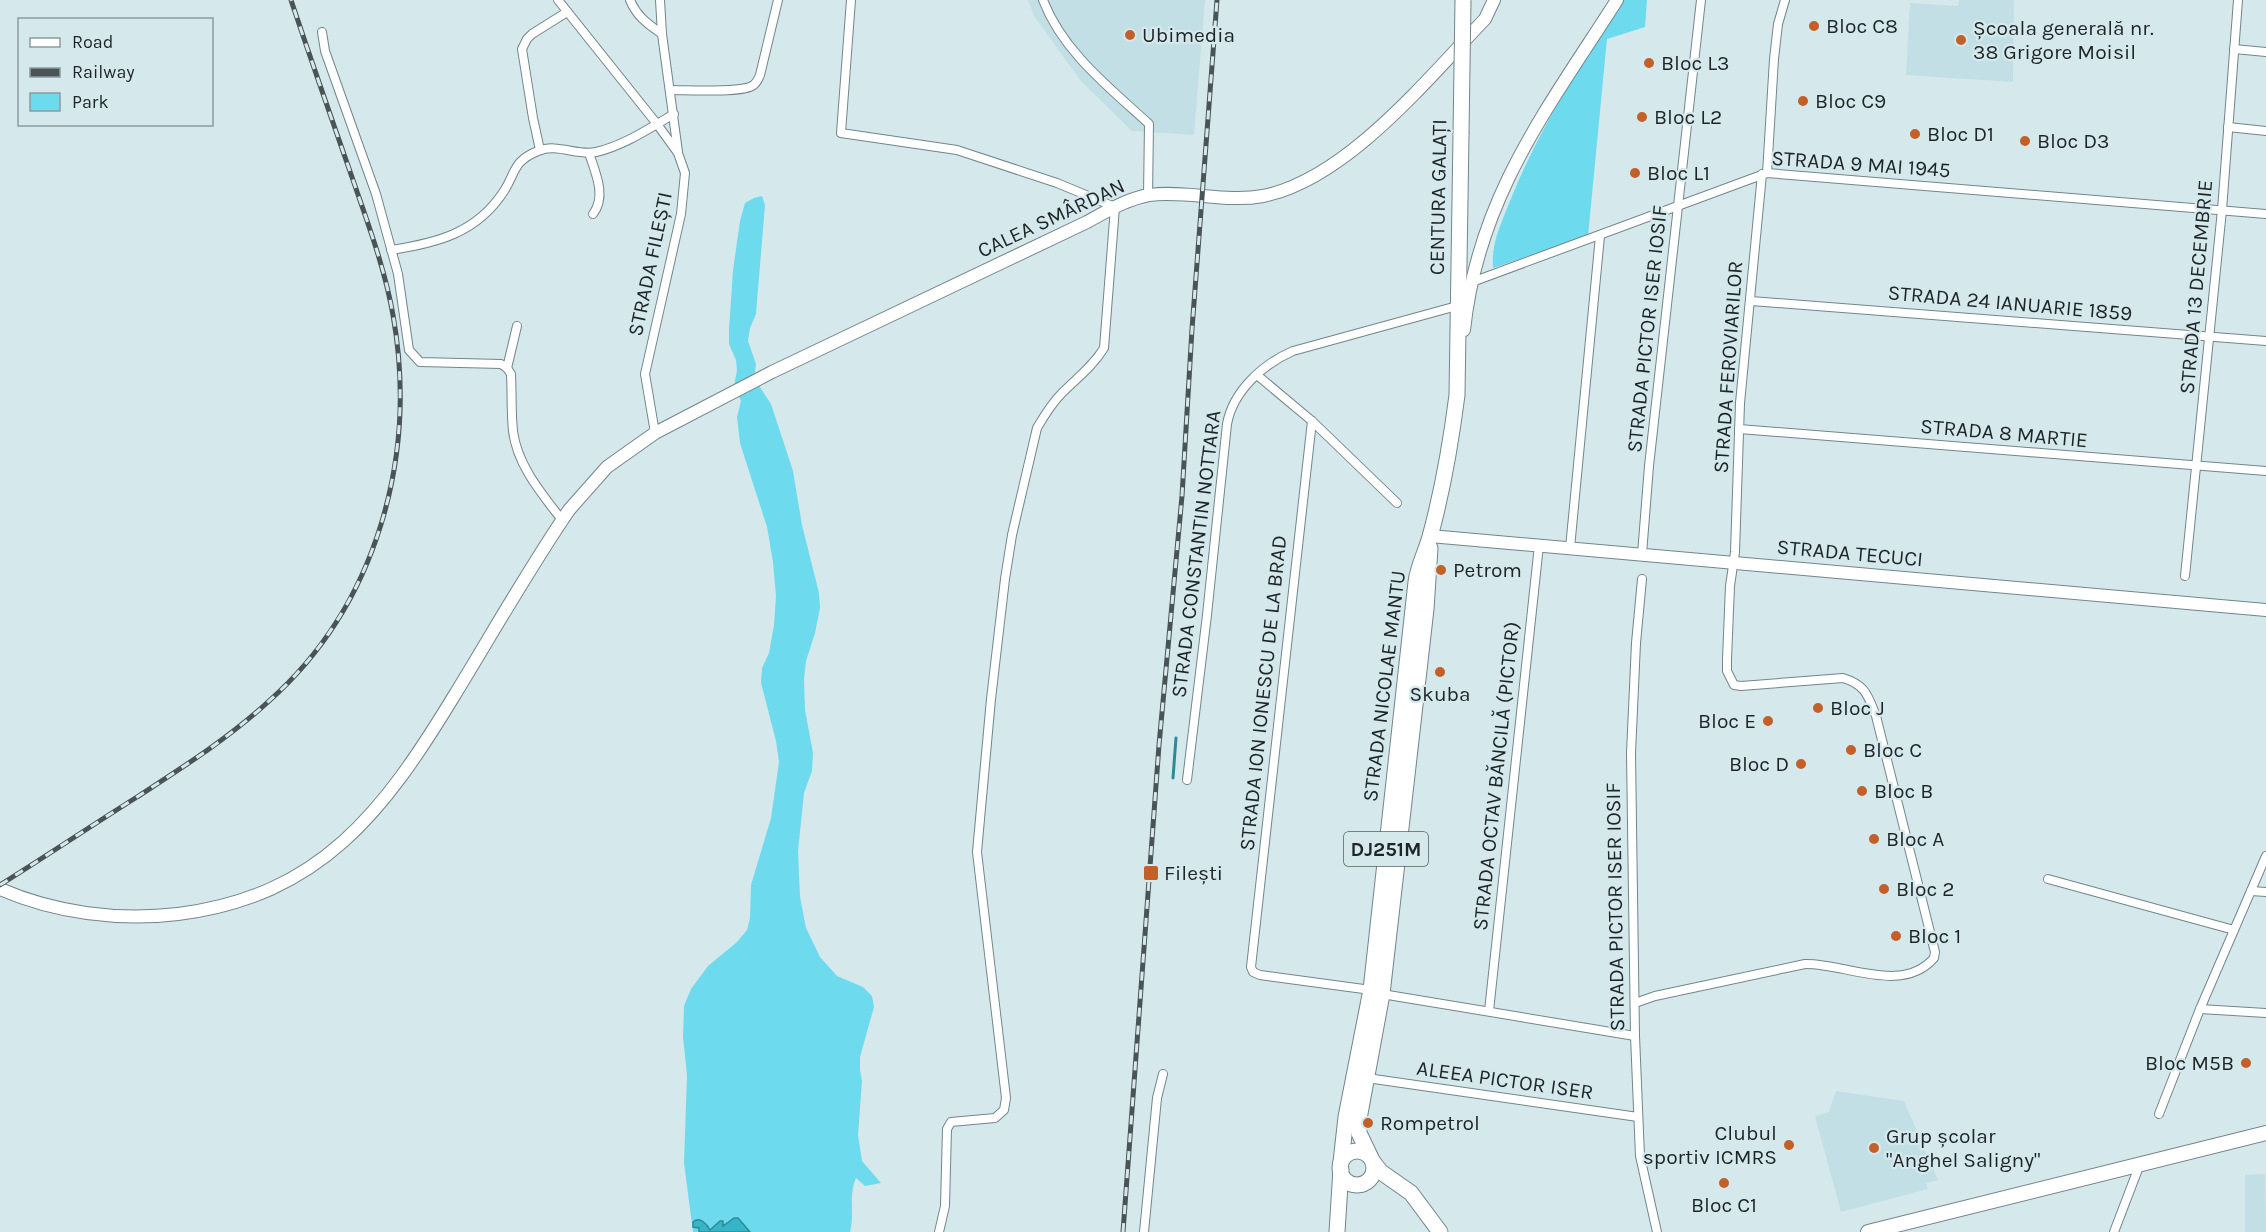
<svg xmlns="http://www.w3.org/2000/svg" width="2266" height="1232" font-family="Karla,sans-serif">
  <rect width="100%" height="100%" fill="#d5e9ed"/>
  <!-- built -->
  <g fill="#c2dfe5">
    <path d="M1028,0H1205L1194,135L1132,131L1080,80L1034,16Z"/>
    <path d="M1959,0H2014L2013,82L1906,75L1910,3L1958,6Z"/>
    <path d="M1836,1091L1904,1101L1938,1180L1926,1183L1928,1189L1841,1212L1815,1116L1829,1112Z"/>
    <path d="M2265,1174L2266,1232H2245V1175Z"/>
  </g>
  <!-- green -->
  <g fill="#6ddaed">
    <path d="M1623,0H1647L1645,27L1607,39L1588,236L1493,268C1491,243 1501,224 1510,201C1538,130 1581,64 1623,0Z"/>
    <path d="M762,196L765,205L756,314L750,328L748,341L756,364L754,378L771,404L793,471L802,525L819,593L820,608L815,633L806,661L804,679L805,710L813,753L812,771L804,793L798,851L800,897L806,928L820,957L837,976L863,987L872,996L874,1007L860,1057V1070L862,1081L858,1135L862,1161L881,1183L865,1186L856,1178C848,1197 855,1214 850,1232H693L684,1163L687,1075L683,1037L684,1006L691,989L708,966L737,942L747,930L750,918L751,885L771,818L779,762L776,741L761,683L762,668L769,653L774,625L776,596L773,562L767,527L740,443L737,417L741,401L734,386L737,370L736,360L729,344V330L733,270L740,221L745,203L754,198Z"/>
  </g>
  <!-- water -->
  <path fill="#36b5c9" stroke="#2f8a98" stroke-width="1.5" d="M734,1218H738L750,1232H699V1228L693,1227V1222C700,1216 707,1224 710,1230L720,1221H723V1226Z"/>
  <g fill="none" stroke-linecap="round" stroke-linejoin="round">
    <!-- stream -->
    <path stroke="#2f8a98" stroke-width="3" d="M1173,778L1176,738"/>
    <!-- street casing -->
    <g stroke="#738589" stroke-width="10">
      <g id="street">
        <path d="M558,0L657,124L678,153L685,173L681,214L645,374L655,433"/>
        <path d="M630,0C637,17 648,24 662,34"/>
        <path d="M660,0L662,34L678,152"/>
        <path d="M851,0L841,133L957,150L1057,183L1115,207L1104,348C1093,366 1077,378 1062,393C1051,404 1044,416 1037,428L1012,535L1005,579L991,699L977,852L1006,1098L1004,1110L995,1118L951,1122L947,1129L945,1206L939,1232"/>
        <path d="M1043,0C1063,52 1110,88 1149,124L1148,196"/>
        <path d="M322,32L325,51L376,194L398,274L409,350L420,362L501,364L507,368L511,374C512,393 511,412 513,431C517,465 542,494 562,520"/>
        <path d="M2234,49L2266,52"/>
        <path d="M671,90C688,90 739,93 752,86C756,84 758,80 760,75L778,0"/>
        <path d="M2228,127L2266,131"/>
        <path d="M540,150L533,118L522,49L527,39L532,34L567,12"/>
        <path d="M589,153C595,172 607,196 593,214"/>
        <path d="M1767,173L1774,59L1778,24L1785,0"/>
        <path d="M391,250C437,243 477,233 504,191C516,172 513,161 538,151C557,143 577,156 596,152C623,146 650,128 674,114"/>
        <path d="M1472,282L1767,173L2266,214"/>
        <path d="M1751,301L2266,341"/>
        <path d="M507,368L517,326"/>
        <path d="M1257,375L1312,421L1397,503"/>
        <path d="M1312,421L1251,967L1253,972L1260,975L1371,990"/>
        <path d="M1739,429L2266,471"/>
        <path d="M1570,548L1600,236"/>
        <path d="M1642,554L1649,466L1701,0"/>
        <path d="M2185,576L2222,210L2238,0"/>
        <path d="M1642,579L1636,643L1631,753L1635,1036L1640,1156L1657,1232"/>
        <path d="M1187,780L1207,615L1227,424C1233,391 1263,364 1293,351L1457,306"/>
        <path d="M2048,879L2234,930"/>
        <path d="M2251,891L2266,892"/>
        <path d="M1382,994L1635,1036"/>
        <path d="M1635,1003L1655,996L1805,964C1845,963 1902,995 1934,958L1935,952L1876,716C1868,696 1866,685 1843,678L1741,686L1734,685L1727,671V659L1730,586L1735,552L1740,403L1762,174"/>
        <path d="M2200,1009L2266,1013"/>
        <path d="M1489,1011L1539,545"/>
        <path d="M1367,1078L1638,1117"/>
        <path d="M2159,1114L2200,1009L2266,856"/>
        <path d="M1144,1232L1157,1098L1163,1074"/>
        <path d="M2114,1232L2140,1164"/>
      </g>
    </g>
    <!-- secondary casing -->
    <g stroke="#738589" stroke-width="14">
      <g id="secondary">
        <path d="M1464,330C1478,197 1548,108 1617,0"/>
        <path d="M1430,536L2266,610"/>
        <path d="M0,889C55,913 118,921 178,914C321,896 384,811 454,696C492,634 528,570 569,510L607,467L655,433L772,372L1087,222C1107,211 1127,199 1149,195C1187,190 1225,203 1263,196C1347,179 1428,78 1485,19L1494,0"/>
      </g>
    </g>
    <!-- primary casing -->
    <g stroke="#738589" stroke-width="16">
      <path id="primary" d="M1868,1232L2266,1133"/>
    </g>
    <!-- highway casing -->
    <g stroke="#738589" stroke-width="17">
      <g id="highway">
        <circle cx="1357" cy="1168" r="17"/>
        <path d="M1370,1156L1359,1133V1119L1382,994L1426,609L1430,548"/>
        <path d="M1341,1162L1346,1117L1371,990L1416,582C1418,565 1427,550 1431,533C1443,488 1451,442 1457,395L1461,134"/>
        <path d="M1373,1162L1381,1172L1411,1193L1440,1232"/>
        <path d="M1337,1232L1341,1169"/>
      </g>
    </g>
    <!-- street -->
    <use href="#street" stroke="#fff" stroke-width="8"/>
    <!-- secondary -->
    <use href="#secondary" stroke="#fff" stroke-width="12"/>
    <!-- primary -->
    <use href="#primary" stroke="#fff" stroke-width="14"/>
    <!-- highway -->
    <use href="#highway" stroke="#fff" stroke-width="15"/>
    <!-- rail casing -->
    <g stroke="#4a5456" stroke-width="5">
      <g id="rail">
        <path d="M0,885C46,856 91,826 137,797C183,767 229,738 269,701C377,605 418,456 393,315C385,269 368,224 353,180C332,120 311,60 291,0"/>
        <path d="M1123,1232L1159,745L1182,496L1192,329L1217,0"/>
      </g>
    </g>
    <!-- rail -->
    <use href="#rail" stroke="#d5e9ed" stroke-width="3" stroke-dasharray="9" stroke-linecap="butt"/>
    <!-- highway-bridge casing -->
    <g stroke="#738589" stroke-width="17" stroke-linecap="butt">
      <path id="highway-bridge" d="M1461,134L1463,0"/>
    </g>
    <!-- highway-bridge -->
    <use href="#highway-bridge" stroke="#fff" stroke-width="15"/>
  </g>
  <!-- markers -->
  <g fill="#c35f28" stroke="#d5e9ed" stroke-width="2">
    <circle cx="1814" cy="26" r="6"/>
    <circle cx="1130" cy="35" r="6"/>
    <circle cx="1961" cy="40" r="6"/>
    <circle cx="1649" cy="63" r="6"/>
    <circle cx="1803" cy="101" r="6"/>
    <circle cx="1642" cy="117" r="6"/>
    <circle cx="1915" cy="134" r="6"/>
    <circle cx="2025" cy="141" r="6"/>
    <circle cx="1635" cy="173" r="6"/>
    <circle cx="1441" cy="570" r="6"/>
    <circle cx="1440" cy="672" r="6"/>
    <circle cx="1818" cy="708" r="6"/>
    <circle cx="1768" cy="721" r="6"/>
    <circle cx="1851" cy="750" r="6"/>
    <circle cx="1801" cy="764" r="6"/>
    <circle cx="1862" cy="791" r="6"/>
    <circle cx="1874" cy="839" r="6"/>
    <rect x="1143" y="865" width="16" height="16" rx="3"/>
    <circle cx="1884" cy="889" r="6"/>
    <circle cx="1896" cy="936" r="6"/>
    <circle cx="2246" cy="1063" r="6"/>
    <circle cx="1368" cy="1123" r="6"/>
    <circle cx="1789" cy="1145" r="6"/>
    <circle cx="1874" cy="1148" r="6"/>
    <circle cx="1724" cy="1183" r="6"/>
  </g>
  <g text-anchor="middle" stroke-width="4.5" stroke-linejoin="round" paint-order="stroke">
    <!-- shield labels -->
    <rect fill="#d5e9ed" stroke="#556062" stroke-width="1.5" x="1344" y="832" width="84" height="34" rx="4.5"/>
    <g font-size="20" font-weight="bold" fill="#1e2527">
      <text x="1386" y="856">DJ251M</text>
    </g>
    <!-- poi labels -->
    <g font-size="21" fill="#1e2527" stroke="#d5e9ed" text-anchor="start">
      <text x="1826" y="33">Bloc C8</text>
      <text x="1973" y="35">Școala generală nr.<tspan x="1973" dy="24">38 Grigore Moisil</tspan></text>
      <text x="1142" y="42">Ubimedia</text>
      <text x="1661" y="70">Bloc L3</text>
      <text x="1815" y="108">Bloc C9</text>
      <text x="1654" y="124">Bloc L2</text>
      <text x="1927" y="141">Bloc D1</text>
      <text x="2037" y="148">Bloc D3</text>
      <text x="1647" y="180">Bloc L1</text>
      <text x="1453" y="577">Petrom</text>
      <text x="1440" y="701" text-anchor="middle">Skuba</text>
      <text x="1830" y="715">Bloc J</text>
      <text x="1756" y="728" text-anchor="end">Bloc E</text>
      <text x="1863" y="757">Bloc C</text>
      <text x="1789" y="771" text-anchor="end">Bloc D</text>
      <text x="1874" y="798">Bloc B</text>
      <text x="1886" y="846">Bloc A</text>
      <text x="1164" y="880">Filești</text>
      <text x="1896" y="896">Bloc 2</text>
      <text x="1908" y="943">Bloc 1</text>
      <text x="2234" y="1070" text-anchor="end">Bloc M5B</text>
      <text x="1380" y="1130">Rompetrol</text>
      <text x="1777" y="1140" text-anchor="end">Clubul<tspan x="1777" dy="24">sportiv ICMRS</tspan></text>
      <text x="1886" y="1143">Grup școlar<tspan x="1886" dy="24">"Anghel Saligny"</tspan></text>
      <text x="1724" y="1212" text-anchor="middle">Bloc C1</text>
    </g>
    <!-- street labels -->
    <g font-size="21" fill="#1e2527" stroke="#d5e9ed">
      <text transform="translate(1861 164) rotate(4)" y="7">STRADA 9 MAI 1945</text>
      <text transform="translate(1438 197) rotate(-89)" y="7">CENTURA GALAȚI</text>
      <text transform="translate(1051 218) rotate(-25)" y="7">CALEA SMÂRDAN</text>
      <text transform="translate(650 264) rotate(-78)" y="7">STRADA FILEȘTI</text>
      <text transform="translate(2196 287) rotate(-85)" y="7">STRADA 13 DECEMBRIE</text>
      <text transform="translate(2010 303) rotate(5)" y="7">STRADA 24 IANUARIE 1859</text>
      <text transform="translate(1647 329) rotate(-84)" y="7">STRADA PICTOR ISER IOSIF</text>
      <text transform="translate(1728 367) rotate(-86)" y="7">STRADA FEROVIARILOR</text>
      <text transform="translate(2004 433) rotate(5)" y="7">STRADA 8 MARTIE</text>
      <text transform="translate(1850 553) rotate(5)" y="7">STRADA TECUCI</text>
      <text transform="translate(1196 554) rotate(-83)" y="7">STRADA CONSTANTIN NOTTARA</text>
      <text transform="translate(1384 686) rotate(-83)" y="7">STRADA NICOLAE MANTU</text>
      <text transform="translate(1263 693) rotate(-84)" y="7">STRADA ION IONESCU DE LA BRAD</text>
      <text transform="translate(1496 776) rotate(-84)" y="7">STRADA OCTAV BĂNCILĂ (PICTOR)</text>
      <text transform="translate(1615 907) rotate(-91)" y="7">STRADA PICTOR ISER IOSIF</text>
      <text transform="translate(1505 1080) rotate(8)" y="7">ALEEA PICTOR ISER</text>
    </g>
  </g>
  <!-- legend -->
  <rect x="18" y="18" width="195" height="108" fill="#d5e9ed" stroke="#8c9b9e" stroke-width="1.5"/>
  <rect x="30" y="38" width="30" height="9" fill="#ffffff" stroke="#8c9b9e" stroke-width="1.5"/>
  <text x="72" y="48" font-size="18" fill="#1e2527">Road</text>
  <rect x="30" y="68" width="30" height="9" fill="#4a5456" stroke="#8c9b9e" stroke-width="1.5"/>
  <text x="72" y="78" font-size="18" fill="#1e2527">Railway</text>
  <rect x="30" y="93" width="30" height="18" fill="#6ddaed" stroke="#8c9b9e" stroke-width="1.5"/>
  <text x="72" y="108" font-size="18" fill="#1e2527">Park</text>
</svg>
